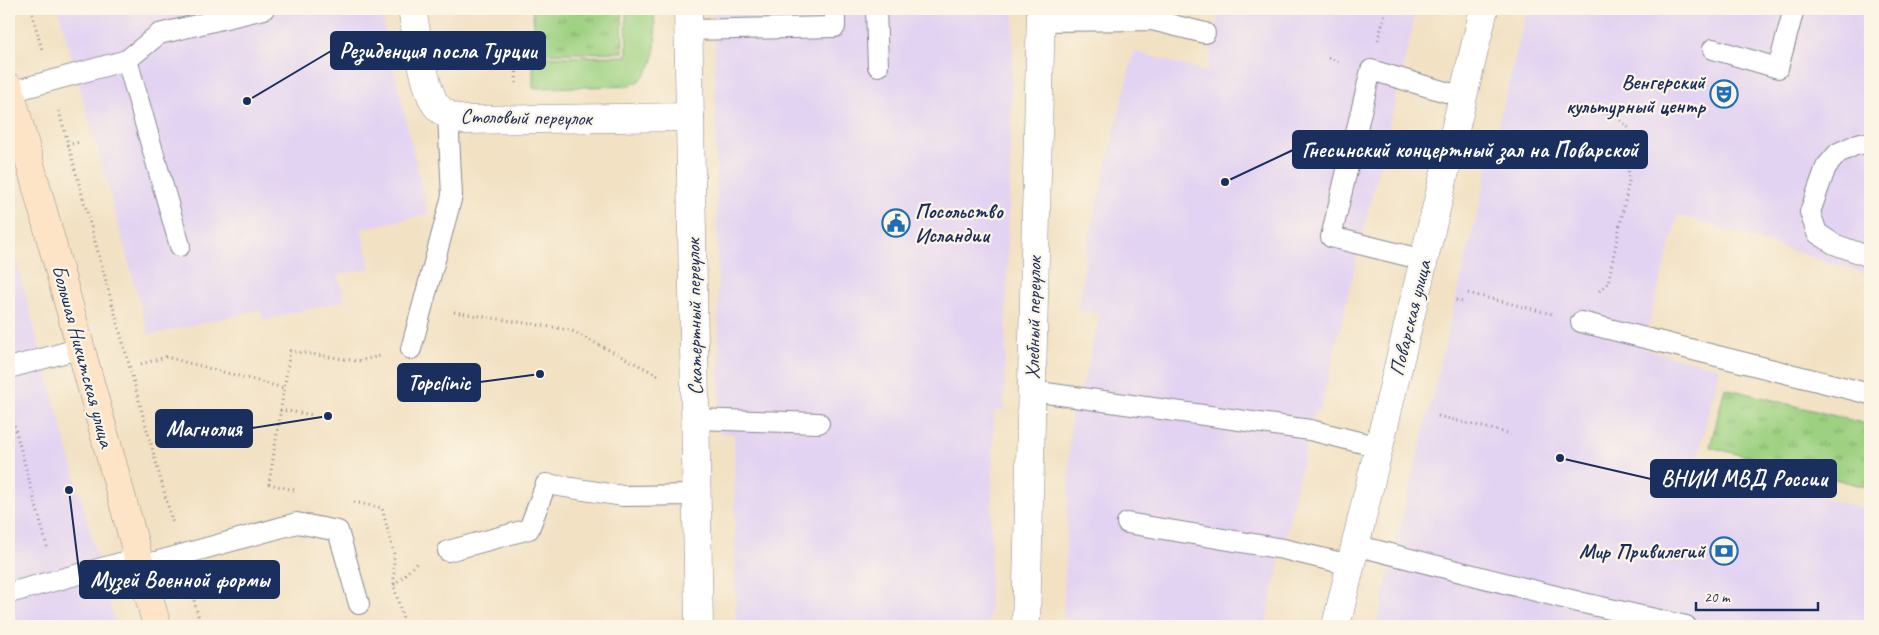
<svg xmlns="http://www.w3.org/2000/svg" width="1879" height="635" font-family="Caveat,sans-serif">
  <defs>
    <pattern id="park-tufts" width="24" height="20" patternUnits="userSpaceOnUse" patternTransform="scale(1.25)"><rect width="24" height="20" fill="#9dd181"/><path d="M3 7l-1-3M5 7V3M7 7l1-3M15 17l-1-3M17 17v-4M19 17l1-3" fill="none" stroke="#7faa6d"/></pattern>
  </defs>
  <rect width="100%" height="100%" fill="#fcf5e5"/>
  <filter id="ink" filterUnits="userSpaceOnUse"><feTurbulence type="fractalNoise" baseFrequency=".02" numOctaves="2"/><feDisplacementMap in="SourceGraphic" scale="10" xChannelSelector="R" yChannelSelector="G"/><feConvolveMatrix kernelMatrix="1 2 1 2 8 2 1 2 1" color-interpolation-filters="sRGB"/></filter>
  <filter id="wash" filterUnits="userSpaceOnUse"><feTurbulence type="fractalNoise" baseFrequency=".0096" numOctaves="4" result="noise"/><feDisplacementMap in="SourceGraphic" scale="20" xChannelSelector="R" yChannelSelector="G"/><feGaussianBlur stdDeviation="1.12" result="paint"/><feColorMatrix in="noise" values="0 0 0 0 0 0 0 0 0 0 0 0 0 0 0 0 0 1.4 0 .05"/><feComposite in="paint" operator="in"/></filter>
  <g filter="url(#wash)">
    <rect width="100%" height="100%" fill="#f2e1c3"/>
    <!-- built -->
    <g fill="#e3d3f2">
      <path d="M58,9H380L428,214L361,229L370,268L338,275L345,301L263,320L260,310L149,335Z"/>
      <path d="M714,9H1014L1004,410H994L989,626H736L734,434L720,433Z"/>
      <path d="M1207,9H1417L1320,412L1314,411L1265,626H1063L1071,413L1086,373L1100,314L1078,310L1088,242L1134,51L1207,72L1219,12Z"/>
      <path d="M1527,9H1870V275L1678,215L1642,349L1720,368L1695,468L1870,510V626H1376Z"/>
      <path d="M9,234L29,308L116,626H9Z"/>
    </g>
    <!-- grass -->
    <path fill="#9dd181" stroke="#5c8070" d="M626,9H654C655,38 662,71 630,86L533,88V57L627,56Z"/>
    <!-- park -->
    <g fill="url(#park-tufts)" stroke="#5c8070">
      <path d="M532,9H622L623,52L538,54Z"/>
      <path d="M1725,388L1870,425V488L1710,447Z"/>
    </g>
  </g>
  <g filter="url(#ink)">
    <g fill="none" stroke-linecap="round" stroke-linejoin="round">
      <!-- lane casing -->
      <g stroke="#868890" stroke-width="22">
        <g id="lane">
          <path d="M876,9L878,66"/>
          <path d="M1040,21L1152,20L1205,33"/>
          <path d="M689,30L835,27V9"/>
          <path d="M1713,49L1778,68L1794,9"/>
          <path d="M127,60L180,246"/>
          <path d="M10,92L127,60L159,34L264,9"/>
          <path d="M1870,146L1860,143L1838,153L1826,167L1810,212L1817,233L1834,244L1870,257"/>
          <path d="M1424,260L1331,237L1371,70L1463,97"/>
          <path d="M1581,322L1870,394"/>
          <path d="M411,349L452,196L448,115"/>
          <path d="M9,368L81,348"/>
          <path d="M1032,391L1310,430L1379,447"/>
          <path d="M696,419L819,423"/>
          <path d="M1127,523L1283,549L1350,565"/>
          <path d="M1355,545L1579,602L1686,626"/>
          <path d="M448,551L529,529L546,484L623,496L697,495"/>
          <path d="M141,566L297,523L338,531L359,604"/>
          <path d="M9,593L139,558"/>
        </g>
      </g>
      <!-- street casing -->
      <g stroke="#868890" stroke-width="29">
        <g id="street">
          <path d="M412,9C416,30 424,89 436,105C443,114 452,117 463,120L690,117"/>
          <path d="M688,9L699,626"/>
          <path d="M1026,626L1041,9"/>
          <path d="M1336,626L1484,9"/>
        </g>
      </g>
      <!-- secondary casing -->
      <g stroke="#868890" stroke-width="29">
        <path id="secondary" d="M9,87L157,626"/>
      </g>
      <!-- path -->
      <g stroke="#868890" stroke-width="3" stroke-dasharray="1 4" stroke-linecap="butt">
        <path d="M31,9L42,50"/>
        <path d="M1378,40L1386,9"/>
        <path d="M1328,58L1342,62"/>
        <path d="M516,83L517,59L522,49L535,44"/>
        <path d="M1578,106L1617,117L1629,128L1627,148L1629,181L1608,283L1597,293"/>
        <path d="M59,111L173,524"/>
        <path d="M67,145L80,142"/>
        <path d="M1468,293L1552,314"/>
        <path d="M1456,300L1465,303"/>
        <path d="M454,312L570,330L658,375"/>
        <path d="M141,364L166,357L284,388"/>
        <path d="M9,406L48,550"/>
        <path d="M280,410L314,415"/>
        <path d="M1438,416L1511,434"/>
        <path d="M294,490L269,484L290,351L358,361L380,356"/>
        <path d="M354,502L382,508L394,554V586L405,626"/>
        <path d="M394,585L418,562"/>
        <path d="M190,586L201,626"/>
      </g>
      <!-- lane -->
      <use href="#lane" stroke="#fff" stroke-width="20"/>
      <!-- street -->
      <use href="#street" stroke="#fff" stroke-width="28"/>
      <!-- secondary -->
      <use href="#secondary" stroke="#fee4c6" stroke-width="28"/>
    </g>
  </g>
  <!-- icons -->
  <defs>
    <g id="theatre-ring" transform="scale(1.4375)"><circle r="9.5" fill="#fcf5e5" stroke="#1f6fb2" stroke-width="1.5"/><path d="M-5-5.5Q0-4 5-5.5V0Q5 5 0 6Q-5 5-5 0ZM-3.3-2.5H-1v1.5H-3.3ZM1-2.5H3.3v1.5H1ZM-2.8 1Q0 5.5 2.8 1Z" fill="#1f6fb2"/></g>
    <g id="civic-ring" transform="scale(1.4375)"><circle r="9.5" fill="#fcf5e5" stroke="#1f6fb2" stroke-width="1.5"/><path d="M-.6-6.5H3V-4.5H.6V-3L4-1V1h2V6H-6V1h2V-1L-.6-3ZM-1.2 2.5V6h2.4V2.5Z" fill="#1f6fb2"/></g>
    <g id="bank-ring" transform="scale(1.4375)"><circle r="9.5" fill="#fcf5e5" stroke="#1f6fb2" stroke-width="1.5"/><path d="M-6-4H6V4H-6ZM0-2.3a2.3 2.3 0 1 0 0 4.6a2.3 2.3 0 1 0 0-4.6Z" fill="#1f6fb2"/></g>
  </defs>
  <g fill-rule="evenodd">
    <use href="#theatre-ring" x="1724" y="94"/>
    <use href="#civic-ring" x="896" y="223"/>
    <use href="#bank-ring" x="1724" y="551"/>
  </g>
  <g text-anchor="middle" stroke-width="4.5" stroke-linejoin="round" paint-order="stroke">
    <!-- poi labels -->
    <g font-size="21" font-weight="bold" fill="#1b2f5e" stroke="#fcf5e5" text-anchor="end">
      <text x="1705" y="89">Венгерский<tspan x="1705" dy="24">культурный центр</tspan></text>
      <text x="915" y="218" text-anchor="start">Посольство<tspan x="915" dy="24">Исландии</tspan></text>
      <text x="1705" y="558">Мир Привилегий</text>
    </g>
    <!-- street labels -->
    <g font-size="21" fill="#1b2f5e" stroke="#fcf5e5">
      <text transform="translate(526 117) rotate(1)" y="7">Столовый переулок</text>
      <text transform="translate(694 317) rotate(-91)" y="7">Скатертный переулок</text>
      <text transform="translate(1033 318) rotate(-89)" y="7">Хлебный переулок</text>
      <text transform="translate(1410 318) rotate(-76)" y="7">Поварская улица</text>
      <text transform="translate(83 356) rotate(75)" y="7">Большая Никитская улица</text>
    </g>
  </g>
  <!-- callouts -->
  <path fill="none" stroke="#1b2f5e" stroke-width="2" d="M247 101L331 51M1225 182L1293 150M540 374L480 382M328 416L252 428M1560 458L1651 479M69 490L80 579"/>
  <g fill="#1b2f5e" stroke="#fcf5e5" stroke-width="2">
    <circle cx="247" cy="101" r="5"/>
    <circle cx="1225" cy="182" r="5"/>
    <circle cx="540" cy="374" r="5"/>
    <circle cx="328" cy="416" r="5"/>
    <circle cx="1560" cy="458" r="5"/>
    <circle cx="69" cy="490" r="5"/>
  </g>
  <g fill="#1b2f5e" stroke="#1b2f5e" stroke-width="2">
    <rect x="331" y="32" width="214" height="37" rx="5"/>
    <rect x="1293" y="131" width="354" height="37" rx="5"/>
    <rect x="398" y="364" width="82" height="37" rx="5"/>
    <rect x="156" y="410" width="96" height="37" rx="5"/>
    <rect x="1651" y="460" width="185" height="37" rx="5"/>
    <rect x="80" y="561" width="199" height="37" rx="5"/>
  </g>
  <g font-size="22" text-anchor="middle" font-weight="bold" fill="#fff">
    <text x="438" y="58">Резиденция посла Турции</text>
    <text x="1470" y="157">Гнесинский концертный зал на Поварской</text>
    <text x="439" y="390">Topclinic</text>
    <text x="204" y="436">Магнолия</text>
    <text x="1744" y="486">ВНИИ МВД России</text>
    <text x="180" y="587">Музей Военной формы</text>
  </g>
  <!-- margin -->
  <rect width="1879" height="635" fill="none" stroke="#fcf5e5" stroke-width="30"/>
  <!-- scale -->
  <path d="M1696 602v8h122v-8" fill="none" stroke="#1b2f5e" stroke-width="2.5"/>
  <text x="1704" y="602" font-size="15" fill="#1b2f5e" stroke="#fcf5e5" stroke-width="4" paint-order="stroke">20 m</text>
</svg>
